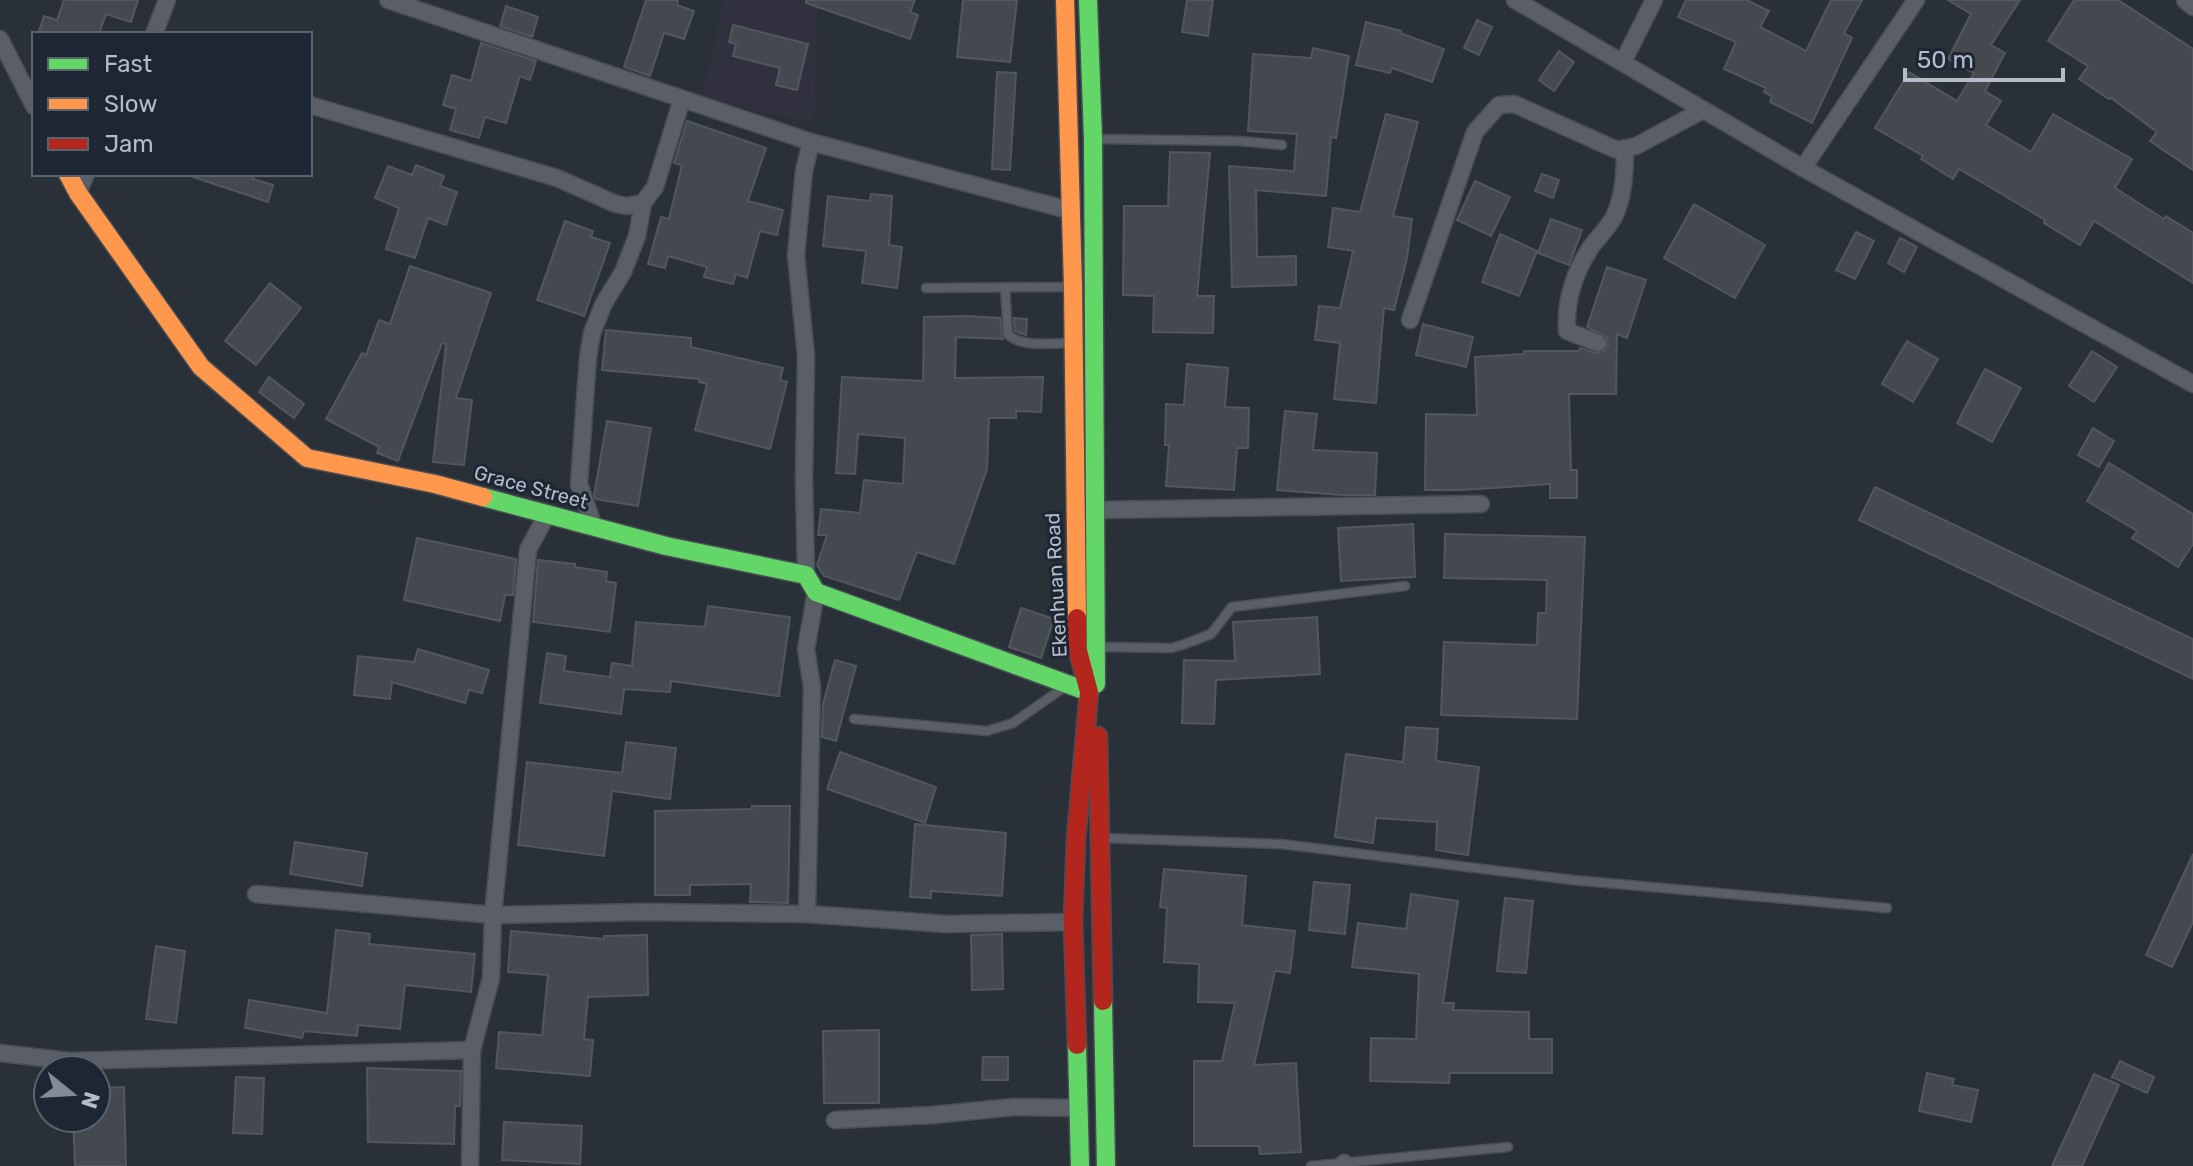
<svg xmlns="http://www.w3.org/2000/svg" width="2193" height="1166" font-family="Rubik,sans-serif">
  <rect width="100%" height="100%" fill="#2a3038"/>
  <!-- medical -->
  <path fill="#31303e" d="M724,0H818L814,123L702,99Z"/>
  <!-- building -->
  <g fill="#444950" stroke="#52575f" stroke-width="2">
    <path d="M64,0H138L131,22L106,14L99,34H38L44,16L57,20Z"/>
    <path d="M646,0H678L677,5L694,11L684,39L664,33L650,76L624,67Z"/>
    <path d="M806,0H915L910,12L918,15L910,39L806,3Z"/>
    <path d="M963,0H1017L1010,62L957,57Z"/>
    <path d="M1187,0H1213L1208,36L1182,32Z"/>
    <path d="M1686,0H1747L1769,11L1760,27L1806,51L1831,0H1862L1844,33L1852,38L1812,123L1770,102L1772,96L1764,92L1766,88L1724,69L1736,42L1678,17Z"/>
    <path d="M1948,0H2020L1991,45L2005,53L1985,91L2001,101L1986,125L2031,152L2053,114L2132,159L2115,188L2164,219L2166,216L2193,233V283L2094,221L2080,245L2044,223L2045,220L2000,193L1959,169L1953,179L1921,159L1923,156L1875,128L1909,72L1957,101L1974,73L1948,59L1971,14Z"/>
    <path d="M2074,0H2118L2193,49V170L2150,141L2157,132L2111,98L2109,99L2079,79L2088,66L2048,41Z"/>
    <path d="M506,6L538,17L532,37L500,26Z"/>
    <path d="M1477,20L1492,27L1479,55L1464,48Z"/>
    <path d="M1366,22L1401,31L1400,33L1444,49L1432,82L1392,68L1390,73L1356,65Z"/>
    <path d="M733,25L808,44L797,90L776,85L780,68L733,56L736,44L729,42Z"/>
    <path d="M481,43L536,61L530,80L520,76L506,123L485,117L479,138L450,130L456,109L443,105L452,75L471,81Z"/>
    <path d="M1313,48L1349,56L1336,138L1331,137L1326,196L1256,190L1257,257L1296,256V285L1232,287L1229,166L1294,171L1297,134L1248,131L1253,54L1311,58Z"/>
    <path d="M1559,51L1574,62L1554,91L1539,80Z"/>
    <path d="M997,72L1016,73L1010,170L992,169Z"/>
    <path d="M1386,114L1418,122L1393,216L1412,219L1407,258L1394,310L1384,308L1376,403L1334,399L1340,343L1315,340L1319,306L1340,308L1353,251L1328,247L1333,208L1360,212Z"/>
    <path d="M687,121L766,148L748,201L783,210L777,235L760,231L747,278L736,274L733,284L704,277L707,267L668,256L665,268L648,264L661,217L669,219L682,165L674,163Z"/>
    <path d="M1170,152L1210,153L1197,296H1214L1213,333L1153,332L1154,296L1123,295L1124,206H1168Z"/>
    <path d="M416,165L444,176L440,186L457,192L446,225L428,218L415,258L386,249L399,208L375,198L388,166L412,175Z"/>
    <path d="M193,174H255L253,179L273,185L268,202L193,177Z"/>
    <path d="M1542,174L1559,180L1553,198L1535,191Z"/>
    <path d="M1475,181L1510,197L1491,236L1457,220Z"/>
    <path d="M871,194L892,196L889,245L902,247L897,288L862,283L866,251L823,246L828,196L870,201Z"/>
    <path d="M1694,204L1765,245L1735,298L1664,258Z"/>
    <path d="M1551,219L1582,230L1569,265L1538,253Z"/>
    <path d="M565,221L593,231L591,237L610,243L584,316L537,300Z"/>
    <path d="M1856,232L1874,241L1855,279L1836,270Z"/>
    <path d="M1500,234L1537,251L1519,296L1482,282Z"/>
    <path d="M1900,238L1917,247L1904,272L1888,263Z"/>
    <path d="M410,266L491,293L456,398L472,400L464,465L433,462L446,344L442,343L398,461L377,453L379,447L326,419L362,353L366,355L379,320L390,324Z"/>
    <path d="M1607,267L1646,280L1627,338L1617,334L1616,394H1569L1571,470H1577V498H1550V484L1462,490H1425L1426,414L1477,415L1475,357L1524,354V351H1579L1580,348L1595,353L1605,351L1608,346L1607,337L1587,327Z"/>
    <path d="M270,283L301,308L256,365L225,341Z"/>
    <path d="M967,316L1000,318L1003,339L956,337L955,378L1043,377L1041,412L1016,411V418H989L987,469L954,564L917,552L899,600L824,576L817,565L827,535H818L821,509L860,513L864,480L903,484L905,438L858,434L855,474L836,473L842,377L923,381L924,317Z"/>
    <path d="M1014,318L1027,319L1026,335L1015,331Z"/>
    <path d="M1423,324L1473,337L1466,367L1416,355Z"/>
    <path d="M606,330L691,338V347L783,368L780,380L787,382L770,449L695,430L707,384L699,382L700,379L602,370Z"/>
    <path d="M1907,341L1938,359L1913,402L1882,384Z"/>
    <path d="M2092,351L2117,367L2094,402L2069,386Z"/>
    <path d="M1187,364L1228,368L1225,407L1249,408L1248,448H1237L1234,490L1166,486L1169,445H1165L1166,404L1184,405Z"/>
    <path d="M1985,369L2021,388L1992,442L1957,423Z"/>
    <path d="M269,377L304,404L294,418L259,392Z"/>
    <path d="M1285,411L1317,414L1313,450L1377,453L1375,495H1342L1277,490Z"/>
    <path d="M607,421L651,428L638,506L596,499L594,495Z"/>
    <path d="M2093,428L2114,441L2099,467L2078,455Z"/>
    <path d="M2109,463L2193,514V544L2178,567L2132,538L2137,531L2087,501Z"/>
    <path d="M1875,487L2193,639V679L1859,520Z"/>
    <path d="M1413,524L1415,577L1341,581L1338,528Z"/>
    <path d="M1445,534L1585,537L1577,719L1441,715L1444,642L1537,645L1538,613H1546L1547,580L1444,578Z"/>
    <path d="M417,538L516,559L513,595H505L500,621L404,600Z"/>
    <path d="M538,560L575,564V567L607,572L606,581L616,583L610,632L533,622Z"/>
    <path d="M708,606L790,617L779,696L671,681L670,692L624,689L621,714L540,703L547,653L566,656L564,671L610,677L612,663L632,666L636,622L705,627Z"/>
    <path d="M1021,608L1054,619L1041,658L1009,647Z"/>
    <path d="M1317,617L1320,674L1216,680L1214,724L1182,723L1184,660L1235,661L1233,622Z"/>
    <path d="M418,649L489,670L482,693L469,690L465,703L392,682L390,699L354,695L358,656L414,662Z"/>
    <path d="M835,660L856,666L836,741L822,737L823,704Z"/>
    <path d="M1406,727L1438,729L1436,761L1479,767L1468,855L1436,850L1437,822L1376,818L1373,843L1335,837L1346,754L1403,762Z"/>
    <path d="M626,742L676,748L670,799L612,791L604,856L518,845L527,762L622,773Z"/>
    <path d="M840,752L936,787L925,823L827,789Z"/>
    <path d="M752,806H790L788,903L750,902L751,884L690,885V895H655V811L752,809Z"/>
    <path d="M915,824L1006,833L1002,896L931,891V898L910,897Z"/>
    <path d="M295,842L367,853L362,886L290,874Z"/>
    <path d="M2193,854V922L2172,967L2146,955Z"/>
    <path d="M1164,869L1246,876L1242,925L1295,931L1290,973L1275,971L1254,1065L1296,1063L1301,1152L1260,1154L1259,1146H1194V1061H1222L1235,1003L1198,1002L1199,964L1164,962L1167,908L1160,907Z"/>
    <path d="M1314,882L1350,885L1345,934L1309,930Z"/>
    <path d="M1411,894L1458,901L1443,1003H1454L1453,1010L1529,1012V1039H1552V1073H1450L1449,1083L1370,1081L1371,1038L1416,1039L1419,974L1352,967L1358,923L1406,929Z"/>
    <path d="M1505,898L1533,901L1526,973L1497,971Z"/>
    <path d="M336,930L370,934L369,944L475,954L471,992L405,985L400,1029L358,1025L357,1036L304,1031L302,1038L245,1028L249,1000L327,1013Z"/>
    <path d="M511,931L604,939V936L647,935L648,995L588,997L584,1039L593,1040L590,1076L496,1068L499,1032L542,1035L548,975L508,972Z"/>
    <path d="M1002,934L1003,989L972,990L971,935Z"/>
    <path d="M156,946L185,951L176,1023L146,1019Z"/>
    <path d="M879,1030V1103H824L823,1031Z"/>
    <path d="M983,1057H1008V1080H982Z"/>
    <path d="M2120,1061L2154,1077L2147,1093L2112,1077Z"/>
    <path d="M367,1068L461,1071L460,1106H455L454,1144L368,1142Z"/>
    <path d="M1927,1073L1954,1079L1952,1085L1978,1090L1971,1122L1919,1111Z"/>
    <path d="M2094,1074L2119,1085L2082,1166H2052Z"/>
    <path d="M236,1077L264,1078L262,1134L233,1133Z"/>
    <path d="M124,1087L126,1166H75L73,1118H96V1088Z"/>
    <path d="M504,1122L582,1126L580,1164L502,1160Z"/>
  </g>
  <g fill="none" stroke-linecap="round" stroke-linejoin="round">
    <!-- lane casing -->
    <g stroke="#484c53" stroke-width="11">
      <g id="lane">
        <path d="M1098,139L1239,141L1282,145"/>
        <path d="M926,288L1069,287"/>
        <path d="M1005,288L1008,334C1020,348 1052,343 1070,343"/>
        <path d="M1100,647L1172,648L1185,644L1211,634L1232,607L1405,586"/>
        <path d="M854,719L987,731L1013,723L1063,688"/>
        <path d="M1102,838L1281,844L1573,880L1887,908"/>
        <path d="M1311,1166L1508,1147"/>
      </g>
    </g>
    <!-- street casing -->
    <g stroke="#484c53" stroke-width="19">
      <g id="street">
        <path d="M388,0L811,142L1072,211"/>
        <path d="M1515,0L1803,168L2193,384"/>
        <path d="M2185,0L2193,7"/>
        <path d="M154,34L167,0"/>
        <path d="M0,39L34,106"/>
        <path d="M1623,62L1654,0"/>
        <path d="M310,105L557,178L616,204L627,206L643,203L655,187L682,99"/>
        <path d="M1803,168L1916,0"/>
        <path d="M78,193L86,174"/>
        <path d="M1410,320L1475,132L1499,105L1514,104L1617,150L1636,146L1703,110"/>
        <path d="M1598,343L1567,331C1565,300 1574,273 1591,247C1598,237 1608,228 1614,217C1624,196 1625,171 1625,148"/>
        <path d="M1095,510L1481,504"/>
        <path d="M594,527L579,484L588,357L592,333L604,303L623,272L637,236L643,203"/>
        <path d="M806,575L804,478L806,356L796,255L804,171L811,142"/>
        <path d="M256,894L493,915L643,912L807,914L947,924L1073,922"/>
        <path d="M807,914L812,687L806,649L816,592"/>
        <path d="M0,1053L69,1061L472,1050"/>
        <path d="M835,1120L932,1115L1014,1107L1079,1108"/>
        <path d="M1344,1163V1166"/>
        <path d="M470,1166L472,1050L491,978L493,915L528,550L547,514"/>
      </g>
    </g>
    <!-- fast casing -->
    <g stroke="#484c53" stroke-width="21">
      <g id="fast">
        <path d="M1088,0L1093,139L1096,684"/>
        <path d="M483,497L666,546L806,575L816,592L1089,692"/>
        <path d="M1103,1001L1106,1166"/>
        <path d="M1077,1045L1080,1166"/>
      </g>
    </g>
    <!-- slow casing -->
    <g stroke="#484c53" stroke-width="21">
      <g id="slow">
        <path d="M1065,0L1073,287L1077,618"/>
        <path d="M68,174L78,193L201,367L307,458L435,484L483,497"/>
      </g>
    </g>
    <!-- jam casing -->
    <g stroke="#484c53" stroke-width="21">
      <g id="jam">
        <path d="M1098,736L1103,1001"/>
        <path d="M1077,1045L1073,922L1076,839L1089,692L1077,647V618"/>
      </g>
    </g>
    <!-- lane -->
    <use href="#lane" stroke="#5a5e66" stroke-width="8"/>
    <!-- street -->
    <use href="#street" stroke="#5a5e66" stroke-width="16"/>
    <!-- fast -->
    <use href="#fast" stroke="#63d668" stroke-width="18"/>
    <!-- slow -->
    <use href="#slow" stroke="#ff974d" stroke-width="18"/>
    <!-- jam -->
    <use href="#jam" stroke="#b3261e" stroke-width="18"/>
  </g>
  <g text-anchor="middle" stroke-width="6" stroke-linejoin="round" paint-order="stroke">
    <!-- street labels -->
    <g font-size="20" fill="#b4bcc9" stroke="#1d2633">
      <text transform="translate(531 487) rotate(15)" y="7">Grace Street</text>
      <text transform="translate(1056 585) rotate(-93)" y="7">Ekenhuan Road</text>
    </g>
  </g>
  <!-- legend -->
  <rect x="32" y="32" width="280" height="144" fill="#1d2633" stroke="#59626f" stroke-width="2"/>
  <rect x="48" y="58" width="40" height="12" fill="#63d668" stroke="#59626f" stroke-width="2"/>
  <text x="104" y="72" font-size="24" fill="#b4bcc9">Fast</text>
  <rect x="48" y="98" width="40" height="12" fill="#ff974d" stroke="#59626f" stroke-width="2"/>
  <text x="104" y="112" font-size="24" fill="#b4bcc9">Slow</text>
  <rect x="48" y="138" width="40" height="12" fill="#b3261e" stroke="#59626f" stroke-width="2"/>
  <text x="104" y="152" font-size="24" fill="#b4bcc9">Jam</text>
  <!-- north arrow -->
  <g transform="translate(72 1094) rotate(108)"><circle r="38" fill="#1d2633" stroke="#59626f" stroke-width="2"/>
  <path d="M0-6L14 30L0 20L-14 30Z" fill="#848b96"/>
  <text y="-12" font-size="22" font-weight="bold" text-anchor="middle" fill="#b4bcc9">N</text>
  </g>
  <!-- scale -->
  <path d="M1905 68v12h158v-12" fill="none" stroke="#b4bcc9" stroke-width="4"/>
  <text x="1917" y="68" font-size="24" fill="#b4bcc9" stroke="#1d2633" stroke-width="6" paint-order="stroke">50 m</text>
</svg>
